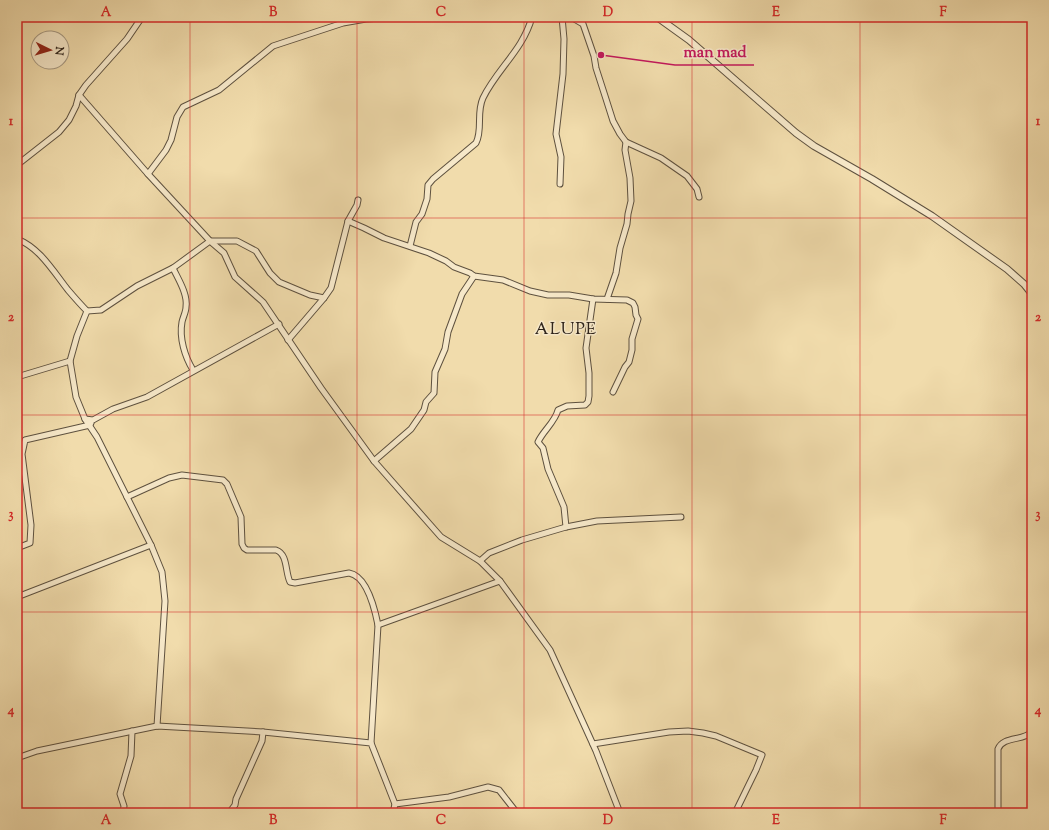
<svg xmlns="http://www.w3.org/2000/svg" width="1049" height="830" font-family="'Sorts Mill Goudy',serif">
  <rect width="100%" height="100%" fill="#f1dcac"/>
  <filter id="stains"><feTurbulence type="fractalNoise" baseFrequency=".005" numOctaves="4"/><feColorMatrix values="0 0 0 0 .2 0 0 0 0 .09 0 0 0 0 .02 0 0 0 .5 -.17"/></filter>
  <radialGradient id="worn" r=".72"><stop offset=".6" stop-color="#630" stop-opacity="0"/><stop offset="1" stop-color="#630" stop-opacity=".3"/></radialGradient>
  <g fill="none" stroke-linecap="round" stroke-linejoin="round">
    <!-- minor casing -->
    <g stroke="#5e513f" stroke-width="7">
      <g id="minor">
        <path d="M571,17L583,24L594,56L596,68L606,99L613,121L620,134L626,142L661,158L687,176L697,189L699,197"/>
        <path d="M79,95L148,174L210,241L224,253L235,277L263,302L321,388L374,461L441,537L480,561L500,581L550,650L596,751L620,813"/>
        <path d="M17,165L59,132L69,120L76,106L79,95L86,85L127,39L142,17"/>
        <path d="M148,174L166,150L171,140L177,117L183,107L219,90L273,46L343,23L366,19L397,17"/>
        <path d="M560,184L561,157L556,134L563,74L564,39L562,17"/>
        <path d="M348,221L364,228L384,238L429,253L446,261L454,267L470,273L474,276L503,280L530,291L548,295H569L593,299L627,300L633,303L635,307L636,315L638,319L632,339V350L629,362L625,367L613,392"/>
        <path d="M17,239C40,248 53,271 68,290C74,297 80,304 87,311L77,336L70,361L76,397L85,419L97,437L151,545L162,572L165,601L157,726"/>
        <path d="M410,246L416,222L422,214L427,199L428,185L433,179L476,143C483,129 476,113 483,98C497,69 523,50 532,17"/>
        <path d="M173,268C178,279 188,294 186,307C186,312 183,317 182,322C179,338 185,357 193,370"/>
        <path d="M607,299L616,273L620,248L627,224L628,214L631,201L630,178L625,150L626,142"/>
        <path d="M87,311L101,310L137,286L173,268L210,241H237L256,251L270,273L279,282L310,295L324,298"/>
        <path d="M288,340L324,298L331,288L348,221L357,205L358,200"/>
        <path d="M17,377L70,361"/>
        <path d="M85,419L93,420L113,409L147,397L279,324"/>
        <path d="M374,461L411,429L424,410L426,402L434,393L435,372L445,349L448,332L462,294L474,276"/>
        <path d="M127,497L169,478L182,475L223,480L227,484L241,517L242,544L244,548L247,550H276C288,554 285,572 290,582L295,583L349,573C367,576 375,610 378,625L371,743"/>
        <path d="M566,527L564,507L548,469L543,448L538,442C543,431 555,422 558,410L567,406L585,405L588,402L589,396V373L586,348L593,299"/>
        <path d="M17,548L30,543L31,525L22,454L25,440L90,425L91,423"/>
        <path d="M480,561L489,553L522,540L566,527L597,521L681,517"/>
        <path d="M17,597L151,545"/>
        <path d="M378,625L500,581"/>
        <path d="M593,744L669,732L688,731L703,733L716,736L762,755L756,770L735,813"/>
        <path d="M17,758L37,751L157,726L263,732L371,743L395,804L393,813"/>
        <path d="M395,804L449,797L488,787L499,790L517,813"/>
        <path d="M123,813L124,806L120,794L131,756L132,731"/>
        <path d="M229,813L235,805L236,799L262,741L263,732"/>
        <path d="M998,813V749C1003,736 1023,741 1032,732"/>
      </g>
    </g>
    <!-- tertiary casing -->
    <g stroke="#5e513f" stroke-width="8">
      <path id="tertiary" d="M657,17L689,40L796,133L814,146L872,179L932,216L1007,269L1024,284L1032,294"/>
    </g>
    <!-- minor -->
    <use href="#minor" stroke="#f6e8c9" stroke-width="5"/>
    <!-- tertiary -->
    <use href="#tertiary" stroke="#f6e8c9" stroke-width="6"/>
  </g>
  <!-- grid -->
  <path fill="none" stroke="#d62828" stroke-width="1" stroke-opacity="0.55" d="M190,17V813M357,17V813M524,17V813M692,17V813M860,17V813M17,218H1032M17,415H1032M17,612H1032"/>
  <g text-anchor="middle" stroke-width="3" stroke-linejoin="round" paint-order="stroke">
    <!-- quarter labels -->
    <g font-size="17" letter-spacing="1" fill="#2d231b" stroke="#f6e8c9">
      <text x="566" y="334">ALUPE</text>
    </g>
  </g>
  <!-- callouts -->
  <path fill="none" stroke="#c2185b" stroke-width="1.5" d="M601 55L675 65H754"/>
  <circle fill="#c2185b" stroke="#f6e8c9" stroke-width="1.5" cx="601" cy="55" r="4"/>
  <g font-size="16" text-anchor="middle" font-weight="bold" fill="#c2185b" stroke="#f6e8c9" stroke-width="3" stroke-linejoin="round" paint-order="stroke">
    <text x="715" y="57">man mad</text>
  </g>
  <!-- margin -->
  <rect width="1049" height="830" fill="none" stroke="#f1dcac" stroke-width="44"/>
  <!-- north arrow -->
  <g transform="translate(50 50) rotate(95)"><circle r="19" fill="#f6e8c9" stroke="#a69983"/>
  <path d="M0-3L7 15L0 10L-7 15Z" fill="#8f2418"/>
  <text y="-6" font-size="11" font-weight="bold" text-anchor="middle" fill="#2d231b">N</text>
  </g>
  <rect x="22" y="22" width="1005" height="786" fill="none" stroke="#d62828" stroke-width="1.5"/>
  <g font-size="13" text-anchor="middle" font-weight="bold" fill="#d62828">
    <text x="106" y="16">A</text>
    <text x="273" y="16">B</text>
    <text x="441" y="16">C</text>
    <text x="608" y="16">D</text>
    <text x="776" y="16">E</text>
    <text x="943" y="16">F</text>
    <text x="11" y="125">1</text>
    <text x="1038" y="125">1</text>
    <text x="11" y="321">2</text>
    <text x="1038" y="321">2</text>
    <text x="11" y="518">3</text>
    <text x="1038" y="518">3</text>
    <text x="11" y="714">4</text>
    <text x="1038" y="714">4</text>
    <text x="106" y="824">A</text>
    <text x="273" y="824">B</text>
    <text x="441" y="824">C</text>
    <text x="608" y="824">D</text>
    <text x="776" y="824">E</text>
    <text x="943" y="824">F</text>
  </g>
  <rect width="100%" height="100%" filter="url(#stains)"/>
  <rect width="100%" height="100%" fill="url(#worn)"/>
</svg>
